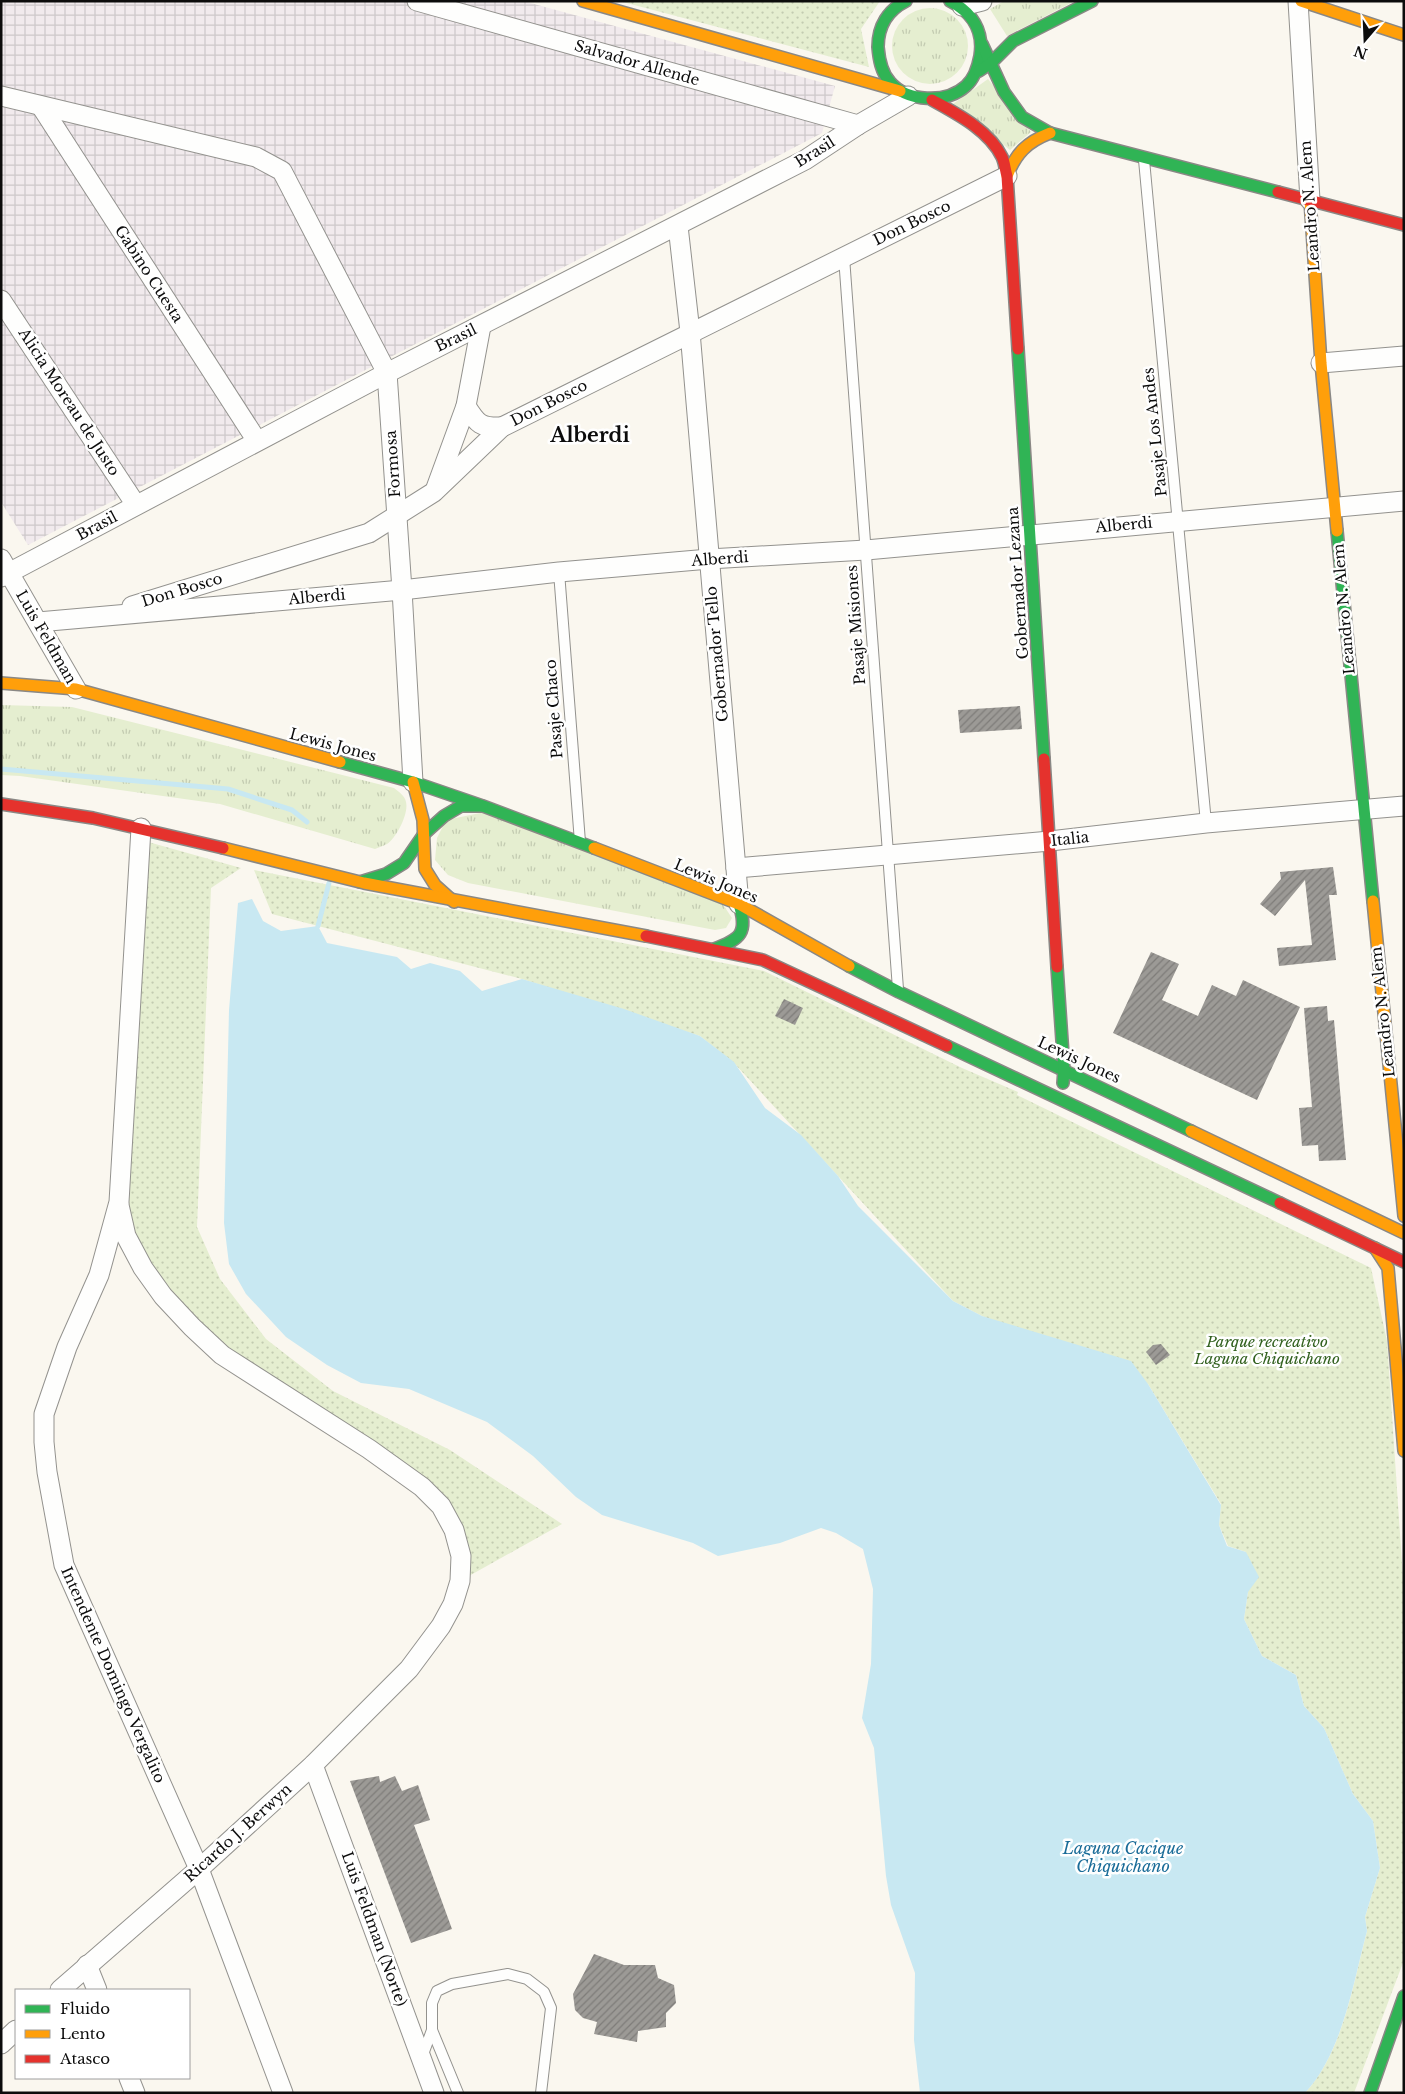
<svg xmlns="http://www.w3.org/2000/svg" width="1405" height="2094" font-family="'Libre Baskerville',serif">
  <defs>
    <pattern id="industrial-grid" width="8" height="8" patternUnits="userSpaceOnUse" patternTransform="scale(1.25)"><rect width="8" height="8" fill="#f1eaed"/><path d="M0 4h8M4 0v8" fill="none" stroke="#cdc8ca"/></pattern>
    <pattern id="grass-tufts" width="24" height="20" patternUnits="userSpaceOnUse" patternTransform="scale(1.25)"><rect width="24" height="20" fill="#e5eed0"/><path d="M3 7l-1-3M5 7V3M7 7l1-3M15 17l-1-3M17 17v-4M19 17l1-3" fill="none" stroke="#c3cbb1"/></pattern>
    <pattern id="park-dots" width="8" height="8" patternUnits="userSpaceOnUse" patternTransform="scale(1.25)"><rect width="8" height="8" fill="#e5eed0"/><path d="M2 2h.1M6 6h.1" fill="none" stroke="#c3cbb1" stroke-width="1.8" stroke-linecap="round"/></pattern>
    <pattern id="building-hatch" width="6" height="6" patternUnits="userSpaceOnUse" patternTransform="scale(1.25)"><rect width="6" height="6" fill="#9c9a96"/><path d="M-1 1l2-2M0 6l6-6M5 7l2-2" fill="none" stroke="#7e7c79"/></pattern>
  </defs>
  <rect width="100%" height="100%" fill="#faf7ef"/>
  <!-- industrial -->
  <path fill="url(#industrial-grid)" d="M1,1H523L835,86L822,133L28,545L1,502Z"/>
  <!-- grass -->
  <g fill="url(#grass-tufts)">
    <path d="M1004,1H1075L1007,36L990,9Z"/>
    <circle cx="930" cy="46" r="38"/>
    <path d="M988,79L1031,132L1010,150L953,104Z"/>
    <path d="M1,705L72,707L394,788C399,792 405,796 406,802C409,814 396,838 387,844C384,846 379,847 375,849L220,804L20,776L1,775Z"/>
    <path d="M485,812L722,903L732,918L726,928L715,930L468,883L448,875L435,860L437,838L446,820Z"/>
  </g>
  <!-- park -->
  <g fill="url(#park-dots)">
    <path d="M619,1H880L861,29L869,67Z"/>
    <path d="M134,838L241,868L211,888L197,1227L220,1279L266,1339L333,1391L450,1450L562,1524L460,1581L441,1506L222,1355L126,1236Z"/>
    <path d="M254,870L764,971L962,1068L1018,1092L1017,1095L1371,1268L1387,1341L1404,1593V1960L1354,2093H1305C1343,2052 1353,1984 1367,1931L1365,1917L1380,1868L1373,1821L1353,1794L1324,1728L1304,1706L1296,1675L1262,1656L1244,1619L1248,1592L1246,1552L1228,1546L1219,1525L1221,1504L1148,1384L982,1316L953,1301L734,1063L700,1036L522,979L272,914Z"/>
  </g>
  <!-- water -->
  <path fill="#c8e8f2" d="M252,899L263,921L281,931L318,926L327,943L397,957L411,969L430,963L460,971L482,991L522,979L624,1009L700,1036L734,1062L765,1108L801,1135L838,1176L858,1206L953,1301L982,1316L1131,1361L1148,1384L1221,1505L1219,1525L1227,1546L1246,1552L1259,1577L1248,1592L1244,1619L1262,1656L1296,1675L1304,1706L1324,1728L1353,1794L1373,1821L1380,1868L1365,1917L1367,1931C1353,1983 1343,2052 1305,2093H920L914,2040L915,1973L891,1905L886,1876L874,1748L862,1718L871,1664L873,1589L863,1549L836,1533L821,1528L780,1543L718,1556L693,1543L602,1515L576,1497L533,1456L487,1422L409,1389L361,1383L327,1365L286,1337L246,1294L229,1264L224,1223L229,1010L238,903Z"/>
  <g fill="none" stroke-linecap="round" stroke-linejoin="round">
    <!-- stream -->
    <g stroke="#c8e8f2" stroke-width="5">
      <path d="M1,769L228,789L292,810L307,822"/>
      <path d="M318,926L329,883"/>
    </g>
  </g>
  <!-- building -->
  <g fill="url(#building-hatch)">
    <path d="M1020,706L1022,729L960,733L958,710Z"/>
    <path d="M1333,867L1337,895H1329L1336,960L1279,966L1277,948L1312,945L1305,880L1275,916L1260,904L1281,879L1280,872Z"/>
    <path d="M1151,952L1179,964L1162,1000L1198,1016L1212,985L1236,996L1243,980L1300,1007L1257,1100L1113,1033Z"/>
    <path d="M784,999L803,1008L795,1025L775,1016Z"/>
    <path d="M1327,1006L1328,1021L1334,1020L1346,1160L1319,1161L1318,1145L1302,1146L1299,1108L1312,1107L1304,1008Z"/>
    <path d="M1161,1344L1170,1355L1156,1365L1146,1352L1153,1345Z"/>
    <path d="M379,1776L380,1782L395,1776L402,1791L418,1785L430,1820L414,1825L452,1929L411,1943L350,1781Z"/>
    <path d="M594,1954L624,1965H655L658,1978L674,1985L676,2003L666,2013V2027L638,2031L637,2042L594,2034L597,2022L583,2018L575,2010L573,1994Z"/>
  </g>
  <g fill="none" stroke-linecap="round" stroke-linejoin="round">
    <!-- lane casing -->
    <g stroke="#93928e" stroke-width="12">
      <g id="lane">
        <path d="M1144,160L1206,823"/>
        <path d="M844,257L898,989"/>
        <path d="M559,572L580,842"/>
        <path d="M432,2030L458,2093"/>
        <path d="M422,2057L432,2030V2003L437,1991L452,1984L508,1974L527,1979L544,1992L551,2008L541,2093"/>
      </g>
    </g>
    <!-- street casing -->
    <g stroke="#93928e" stroke-width="21">
      <g id="street">
        <path d="M417,1L858,125"/>
        <path d="M1298,1L1310,200"/>
        <path d="M962,6L982,1"/>
        <path d="M1,96L256,157L282,171L387,373L402,590L413,782"/>
        <path d="M41,106L257,441"/>
        <path d="M678,226L690,332L739,904"/>
        <path d="M1,300L136,505"/>
        <path d="M1321,363L1404,356"/>
        <path d="M466,406C477,424 481,428 502,427"/>
        <path d="M436,488L466,406L481,326"/>
        <path d="M1,559L76,689"/>
        <path d="M1,577L387,373L805,160L858,125L908,96"/>
        <path d="M132,606L369,533L434,492L502,427L1007,176"/>
        <path d="M38,622L402,590L559,572L709,559L866,550L1404,501"/>
        <path d="M141,828L119,1202L99,1275L67,1347L44,1414V1442L47,1472L64,1565L199,1869L283,2093"/>
        <path d="M736,868L1050,841L1206,823L1404,806"/>
        <path d="M313,1765L434,2093"/>
        <path d="M87,1965L97,1990"/>
        <path d="M60,1990L199,1869L313,1765L409,1669L441,1626L453,1604L460,1581L461,1556L454,1530L441,1506L422,1487L369,1449L222,1355L192,1327L163,1296L143,1268L126,1236L119,1205"/>
        <path d="M1,2044L16,2030"/>
        <path d="M129,2078L135,2093"/>
      </g>
    </g>
    <!-- fast casing -->
    <g stroke="#8a8885" stroke-width="14">
      <g id="fast">
        <path d="M906,1C888,10 878,26 878,47C879,59 881,72 890,82C907,102 946,104 966,86C975,78 978,67 980,56C984,31 972,12 950,1"/>
        <path d="M982,44L1004,92L1022,117L1050,133L1278,192"/>
        <path d="M979,71L991,63L1013,41L1092,1"/>
        <path d="M1018,349L1044,759"/>
        <path d="M1337,531L1373,901"/>
        <path d="M340,762L413,782L483,806L594,848"/>
        <path d="M360,882L386,874L404,863L424,834L444,816L461,806H482"/>
        <path d="M714,949C741,939 748,933 739,904"/>
        <path d="M849,966L899,992L1191,1131"/>
        <path d="M1057,967L1064,1070L1063,1083"/>
        <path d="M947,1046L1280,1203"/>
        <path d="M1370,2093L1404,1996"/>
      </g>
    </g>
    <!-- slow casing -->
    <g stroke="#8a8885" stroke-width="14">
      <g id="slow">
        <path d="M583,1L900,91"/>
        <path d="M1301,1L1404,35"/>
        <path d="M1007,176C1016,153 1027,142 1050,133"/>
        <path d="M1310,200L1321,363L1337,531"/>
        <path d="M1,683L76,689L340,762"/>
        <path d="M413,782L423,820L425,869L435,885L454,902"/>
        <path d="M223,848L364,883L646,936"/>
        <path d="M594,848L739,904L849,966"/>
        <path d="M1373,901L1404,1216"/>
        <path d="M1191,1131L1404,1233"/>
        <path d="M1375,1248L1388,1268L1404,1451"/>
      </g>
    </g>
    <!-- jam casing -->
    <g stroke="#8a8885" stroke-width="14">
      <g id="jam">
        <path d="M932,100C957,114 989,130 1002,157C1005,163 1005,170 1007,176L1018,349"/>
        <path d="M1278,192L1404,225"/>
        <path d="M1044,759L1057,967"/>
        <path d="M1,804L93,818L223,848"/>
        <path d="M646,936L763,960L947,1046"/>
        <path d="M1280,1203L1404,1262"/>
      </g>
    </g>
    <!-- lane -->
    <use href="#lane" stroke="#fefefd" stroke-width="10"/>
    <!-- street -->
    <use href="#street" stroke="#fefefd" stroke-width="19"/>
    <!-- fast -->
    <use href="#fast" stroke="#30b455" stroke-width="11"/>
    <!-- slow -->
    <use href="#slow" stroke="#ff9f0a" stroke-width="11"/>
    <!-- jam -->
    <use href="#jam" stroke="#e5322d" stroke-width="11"/>
  </g>
  <g text-anchor="middle" stroke-width="5" stroke-linejoin="round" paint-order="stroke">
    <!-- street labels -->
    <g font-size="15" fill="#0c0c0c" stroke="#fff">
      <text transform="translate(637 63) rotate(16)" y="5">Salvador Allende</text>
      <text transform="translate(815 152) rotate(-32)" y="5">Brasil</text>
      <text transform="translate(1310 206) rotate(-94)" y="5">Leandro N. Alem</text>
      <text transform="translate(912 223) rotate(-26)" y="5">Don Bosco</text>
      <text transform="translate(149 274) rotate(57)" y="5">Gabino Cuesta</text>
      <text transform="translate(456 338) rotate(-26)" y="5">Brasil</text>
      <text transform="translate(69 402) rotate(57)" y="5">Alicia Moreau de Justo</text>
      <text transform="translate(549 403) rotate(-27)" y="5">Don Bosco</text>
      <text transform="translate(1155 432) rotate(-96)" y="5">Pasaje Los Andes</text>
      <text transform="translate(393 464) rotate(-94)" y="5">Formosa</text>
      <text transform="translate(1124 525) rotate(-5)" y="5">Alberdi</text>
      <text transform="translate(97 526) rotate(-28)" y="5">Brasil</text>
      <text transform="translate(720 559) rotate(-4)" y="5">Alberdi</text>
      <text transform="translate(1018 583) rotate(-94)" y="5">Gobernador Lezana</text>
      <text transform="translate(182 590) rotate(-17)" y="5">Don Bosco</text>
      <text transform="translate(317 597) rotate(-5)" y="5">Alberdi</text>
      <text transform="translate(1344 609) rotate(-95)" y="5">Leandro N. Alem</text>
      <text transform="translate(856 625) rotate(-94)" y="5">Pasaje Misiones</text>
      <text transform="translate(46 637) rotate(60)" y="5">Luis Feldman</text>
      <text transform="translate(717 654) rotate(-95)" y="5">Gobernador Tello</text>
      <text transform="translate(554 709) rotate(-94)" y="5">Pasaje Chaco</text>
      <text transform="translate(333 745) rotate(15)" y="5">Lewis Jones</text>
      <text transform="translate(1070 839) rotate(-6)" y="5">Italia</text>
      <text transform="translate(716 881) rotate(23)" y="5">Lewis Jones</text>
      <text transform="translate(1383 1012) rotate(-96)" y="5">Leandro N. Alem</text>
      <text transform="translate(1079 1060) rotate(25)" y="5">Lewis Jones</text>
      <text transform="translate(113 1675) rotate(66)" y="5">Intendente Domingo Vergalito</text>
      <text transform="translate(238 1833) rotate(-42)" y="5">Ricardo J. Berwyn</text>
      <text transform="translate(374 1929) rotate(70)" y="5">Luis Feldman (Norte)</text>
    </g>
    <!-- park labels -->
    <g font-size="15" font-style="italic" fill="#32611f" stroke="#fff">
      <text x="1267" y="1347">Parque recreativo<tspan x="1267" dy="17">Laguna Chiquichano</tspan></text>
    </g>
    <!-- water labels -->
    <g font-size="16" font-style="italic" fill="#1a6c98" stroke="#fff">
      <text x="1123" y="1854">Laguna Cacique<tspan x="1123" dy="18">Chiquichano</tspan></text>
    </g>
    <!-- district labels -->
    <g font-size="20" font-weight="bold" fill="#0c0c0c" stroke="#fff">
      <text x="590" y="442">Alberdi</text>
    </g>
  </g>
  <!-- border -->
  <rect width="1405" height="2094" fill="none" stroke="#0c0c0c" stroke-width="5"/>
  <!-- legend -->
  <rect x="15" y="1989" width="175" height="90" fill="#ffffff" stroke="#9e9e9e"/>
  <rect x="25" y="2005" width="25" height="8" fill="#30b455" stroke="#9e9e9e"/>
  <text x="60" y="2014" font-size="15" fill="#0c0c0c">Fluido</text>
  <rect x="25" y="2030" width="25" height="8" fill="#ff9f0a" stroke="#9e9e9e"/>
  <text x="60" y="2039" font-size="15" fill="#0c0c0c">Lento</text>
  <rect x="25" y="2055" width="25" height="8" fill="#e5322d" stroke="#9e9e9e"/>
  <text x="60" y="2064" font-size="15" fill="#0c0c0c">Atasco</text>
  <!-- north arrow -->
  <g transform="translate(1365 40) rotate(199)" stroke="#ffffff" stroke-width="4" paint-order="stroke">
  <path d="M0-4L9 19L0 12L-9 19Z" fill="#0c0c0c"/>
  <text y="-8" font-size="14" font-weight="bold" text-anchor="middle" fill="#0c0c0c">N</text>
  </g>
</svg>
